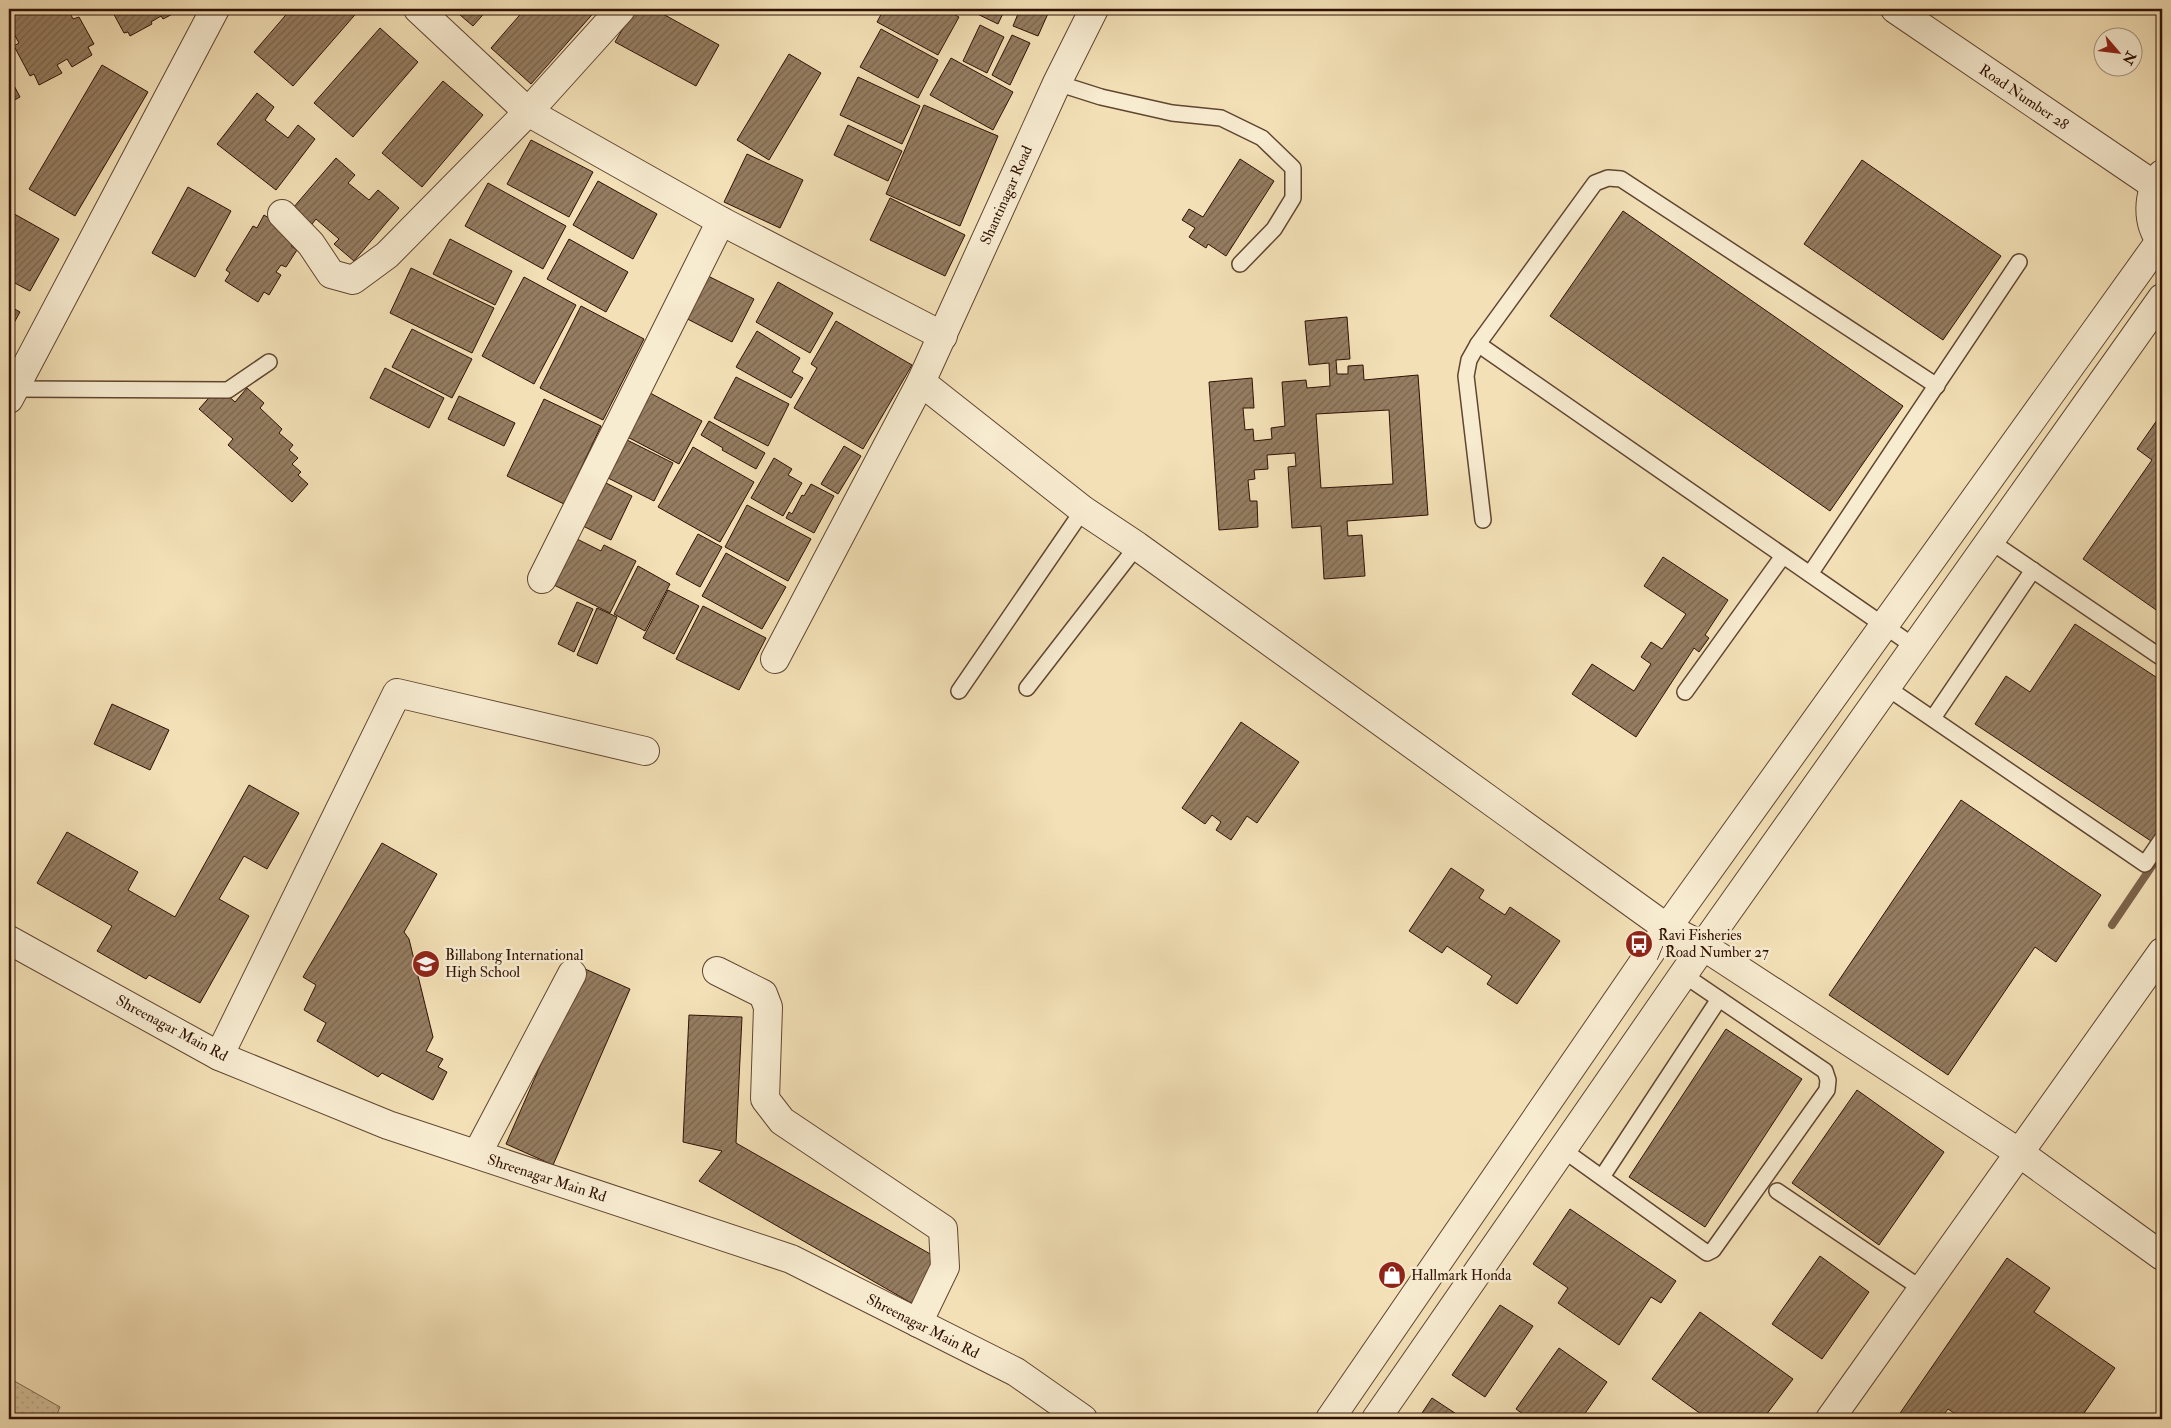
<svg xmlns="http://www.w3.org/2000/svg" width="2171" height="1428" font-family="'IM FELL Double Pica',serif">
  <defs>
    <pattern id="grass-dots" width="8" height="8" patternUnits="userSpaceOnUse" patternTransform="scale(1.25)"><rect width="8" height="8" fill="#d2bd98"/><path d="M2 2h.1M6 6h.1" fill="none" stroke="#b5a181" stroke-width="1.8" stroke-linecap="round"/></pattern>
    <pattern id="building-hatch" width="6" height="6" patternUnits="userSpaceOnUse" patternTransform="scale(1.25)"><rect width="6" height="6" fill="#957d61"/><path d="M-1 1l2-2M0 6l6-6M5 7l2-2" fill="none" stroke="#7a654e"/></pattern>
  </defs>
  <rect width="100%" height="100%" fill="#f3e0b6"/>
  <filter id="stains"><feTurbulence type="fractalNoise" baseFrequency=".004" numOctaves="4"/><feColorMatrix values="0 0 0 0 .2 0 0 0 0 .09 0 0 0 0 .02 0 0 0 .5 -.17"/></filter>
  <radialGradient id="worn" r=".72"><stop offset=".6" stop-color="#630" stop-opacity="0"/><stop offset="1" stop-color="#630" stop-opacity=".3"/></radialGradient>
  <!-- grass -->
  <path fill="url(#grass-dots)" stroke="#80674e" d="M9,1378L60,1407L55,1419H9Z"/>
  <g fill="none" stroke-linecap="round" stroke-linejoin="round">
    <!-- stream -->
    <path stroke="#7c634a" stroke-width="8" d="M2112,925L2154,863"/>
  </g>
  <!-- building -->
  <g fill="url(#building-hatch)" stroke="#2f1104" fill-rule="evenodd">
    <path d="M9,9H68L73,19L79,17L94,44L88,47L92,55L72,67L67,59L57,65L62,73L39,85L34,74L30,76L14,46L19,43L13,32L9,33Z"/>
    <path d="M111,9H182L163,19L161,16L151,22L152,24L130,36L128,32L124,33Z"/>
    <path d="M291,9H360L293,86L254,52Z"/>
    <path d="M453,9H488L473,26Z"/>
    <path d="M525,9H597L531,84L491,48Z"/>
    <path d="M634,9H654L719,45L696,86L615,42Z"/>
    <path d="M884,9H944L959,17L938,55L877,22Z"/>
    <path d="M967,9H1005L998,24Z"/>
    <path d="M1020,9H1050L1038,36L1013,26Z"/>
    <path d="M980,25L1004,37L987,73L963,61Z"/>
    <path d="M380,28L418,62L353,137L314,103Z"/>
    <path d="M881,29L938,60L918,98L860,67Z"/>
    <path d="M1012,35L1030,43L1010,85L992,75Z"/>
    <path d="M789,54L821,73L769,160L737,140Z"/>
    <path d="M951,58L1013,92L993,130L930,95Z"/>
    <path d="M102,65L148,92L75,216L29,189Z"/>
    <path d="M9,76L20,97L9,103Z"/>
    <path d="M858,77L920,106L902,144L840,115Z"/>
    <path d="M443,81L483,115L422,187L382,153Z"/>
    <path d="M257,93L274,107L265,120L288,138L298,125L315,139L276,190L217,144Z"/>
    <path d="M924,105L998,136L960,226L886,194Z"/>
    <path d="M848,125L902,151L888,181L834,155Z"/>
    <path d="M531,140L593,172L569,217L507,184Z"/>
    <path d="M747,154L803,180L780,228L724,202Z"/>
    <path d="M336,158L355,175L348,183L369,200L378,190L399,208L354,261L334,244L339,239L316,219L312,224L293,208Z"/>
    <path d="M1240,159L1274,181L1226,256L1208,244L1206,248L1189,237L1195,228L1182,220L1189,209L1203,217Z"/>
    <path d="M1862,160L2001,256L1943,340L1804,244Z"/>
    <path d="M598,181L657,214L633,259L573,225Z"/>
    <path d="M488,183L566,226L543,269L465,226Z"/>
    <path d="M188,187L231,211L195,277L152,253Z"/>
    <path d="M890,198L965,235L945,276L870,240Z"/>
    <path d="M9,211L59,239L30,291L9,280Z"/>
    <path d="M1623,211L1903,406L1830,511L1550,316Z"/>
    <path d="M264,215L297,236L291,246L297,250L286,267L281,265L276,272L281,275L269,295L264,292L258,302L225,281L230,273L226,270L253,226L257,228Z"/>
    <path d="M450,239L512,271L495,305L433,274Z"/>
    <path d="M569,239L628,272L606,312L547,279Z"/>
    <path d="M411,268L494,308L472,353L390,313Z"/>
    <path d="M694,269L754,299L732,342L672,311Z"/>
    <path d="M524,277L576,305L534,384L482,356Z"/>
    <path d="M778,282L833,313L810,353L756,322Z"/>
    <path d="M9,306L20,312L9,332Z"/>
    <path d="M581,306L644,339L603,420L540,388Z"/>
    <path d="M1347,317L1350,359L1336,360L1337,374H1348V366L1363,365L1364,380L1418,375L1428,515L1347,521L1348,536L1362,535L1365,576L1324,579L1321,526L1292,528L1288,467L1296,466L1295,453L1267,455L1268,469L1254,470L1255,479L1248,480L1250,501H1257L1258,527L1219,530L1209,382L1252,378L1254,408H1243L1245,430L1253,429L1254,441L1272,439L1271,428L1285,426L1282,382L1306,380L1307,388L1330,386L1329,363L1309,365L1305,321ZM1389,410L1393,484L1321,488L1316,414Z"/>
    <path d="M836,321L912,365L863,449L794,408L817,368L811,364Z"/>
    <path d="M412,329L472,359L452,398L392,367Z"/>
    <path d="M757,331L800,358L792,372L803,378L791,398L736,367Z"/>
    <path d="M385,368L444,398L429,428L370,398Z"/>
    <path d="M736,377L789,404L768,446L714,418Z"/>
    <path d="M639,387L702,421L679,464L616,431Z"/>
    <path d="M247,388L264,403L260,408L282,429L279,433L293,445L289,450L298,458L292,464L301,472L298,475L308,484L292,502L228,445L233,439L199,409L214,392L225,393L235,402Z"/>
    <path d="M459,396L515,423L504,446L448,419Z"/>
    <path d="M544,399L601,426L564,504L507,476Z"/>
    <path d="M2162,413V614L2083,559L2152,460L2137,449Z"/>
    <path d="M709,421L765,453L756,469L722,450L723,448L701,435Z"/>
    <path d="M617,435L673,463L654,501L598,473Z"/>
    <path d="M844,446L861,456L838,494L821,484Z"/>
    <path d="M693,447L754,482L720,542L658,507Z"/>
    <path d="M774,458L792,469L788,475L802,483L783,516L751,498Z"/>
    <path d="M600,480L632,496L611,540L579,524Z"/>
    <path d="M811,484L834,496L814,533L786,518L789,512L792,514L802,495L804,496Z"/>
    <path d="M747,505L811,539L788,581L725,547Z"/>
    <path d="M567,534L601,551L604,545L636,561L610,613L544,580Z"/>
    <path d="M698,534L722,547L700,587L676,574Z"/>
    <path d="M726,553L786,587L762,629L702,596Z"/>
    <path d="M1663,557L1728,600L1705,635L1709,638L1699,652L1694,648L1636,737L1572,694L1592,664L1634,691L1651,664L1641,657L1651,642L1662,649L1686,614L1644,586Z"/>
    <path d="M638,566L670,584L645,631L614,614Z"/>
    <path d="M668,590L699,606L674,654L643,638Z"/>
    <path d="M577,602L593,609L574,652L558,644Z"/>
    <path d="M703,606L766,638L739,690L676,659Z"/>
    <path d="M597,608L617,617L597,664L577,655Z"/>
    <path d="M2075,624L2162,681V831L2154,843L1975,724L2006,676L2030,692Z"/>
    <path d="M112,704L169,730L150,770L94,744Z"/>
    <path d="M1241,722L1299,762L1257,823L1247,816L1231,840L1216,830L1221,822L1212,815L1205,824L1182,808Z"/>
    <path d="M249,785L299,813L267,869L244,856L219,899L249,916L200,1003L149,975L146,979L97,951L112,926L37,883L67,832L138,872L128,890L175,917Z"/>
    <path d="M1961,800L2101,895L2056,962L2035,947L1948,1075L1829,995Z"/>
    <path d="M382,843L437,874L404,932L409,939L433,1037L426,1051L443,1059L438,1067L447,1072L433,1100L382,1073L378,1077L317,1041L326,1023L304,1010L316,985L303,977Z"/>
    <path d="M1451,868L1484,890L1479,898L1505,915L1510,907L1560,941L1517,1004L1487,984L1492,976L1447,946L1442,953L1409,931Z"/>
    <path d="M583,968L630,989L553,1165L506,1144Z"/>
    <path d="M689,1015L742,1017L736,1143L939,1259L913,1304L699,1181L722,1151L683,1142Z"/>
    <path d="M1726,1029L1802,1079L1705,1227L1629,1177Z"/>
    <path d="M1857,1090L1944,1152L1879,1245L1792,1183Z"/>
    <path d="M1570,1209L1676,1281L1661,1303L1651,1297L1619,1345L1558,1303L1568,1288L1533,1264Z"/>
    <path d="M1820,1256L1869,1292L1822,1359L1772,1324Z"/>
    <path d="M2007,1258L2050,1288L2034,1312L2115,1368L2080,1419H1963L1948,1409L1940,1419H1896Z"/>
    <path d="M1500,1305L1533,1326L1485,1397L1452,1375Z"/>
    <path d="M1700,1312L1793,1379L1763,1419H1708L1652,1379Z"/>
    <path d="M1559,1348L1607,1382L1581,1419H1530L1516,1409Z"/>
    <path d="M1432,1398L1464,1419H1418Z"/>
  </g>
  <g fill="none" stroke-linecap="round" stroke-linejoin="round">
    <!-- service casing -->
    <g stroke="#604530" stroke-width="18">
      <g id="service">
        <path d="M1057,83L1101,97L1172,113L1221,118L1262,138L1293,168V198L1274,229L1240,264"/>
        <path d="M1478,344L1915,647"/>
        <path d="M15,389L228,390L269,362"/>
        <path d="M1483,520L1466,376L1469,360L1478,344L1595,183L1608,178L1621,179L1937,386"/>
        <path d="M1990,541L2162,658"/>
        <path d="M1810,574L2019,262"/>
        <path d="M1886,687L2145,864L2162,839"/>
        <path d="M1027,688L1137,546"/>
        <path d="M959,691L1083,510"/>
        <path d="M1685,692L1783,556"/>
        <path d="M1933,718L2033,570"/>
        <path d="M1562,1149L1707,1253L1713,1250L1827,1090L1828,1080L1825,1071L1684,975"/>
        <path d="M1602,1177L1719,999"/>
        <path d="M1777,1191L1922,1289"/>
      </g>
    </g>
    <!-- minor casing -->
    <g stroke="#604530" stroke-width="30">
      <g id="minor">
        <path d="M418,9L528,112L721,221L943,336"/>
        <path d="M1895,9L2154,185"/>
        <path d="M282,214L311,244L331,274L353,280L387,255L528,112L621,9"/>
        <path d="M921,382L1083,510L1137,546L1667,928L1703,946L2018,1152L2162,1256"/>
        <path d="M9,399L215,9"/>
        <path d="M542,579L721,221"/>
        <path d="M775,659L921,382L1057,83L1094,9"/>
        <path d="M717,971L763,994L768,1007L765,1099L782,1121L943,1229L945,1267L918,1323"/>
        <path d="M219,1056L397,693L645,751"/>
        <path d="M477,1154L572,974"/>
        <path d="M1830,1419L2162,952"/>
      </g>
    </g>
    <!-- tertiary casing -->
    <g stroke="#604530" stroke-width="30">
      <g id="tertiary">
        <path d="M2162,174C2147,194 2146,223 2162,243"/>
        <path d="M9,940L219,1056L388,1125L791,1259L1016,1372L1083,1419"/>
        <path d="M1330,1419L1667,928L2160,241"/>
        <path d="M1376,1419L1703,946L2162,298"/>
      </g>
    </g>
    <!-- service -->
    <use href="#service" stroke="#f7ebd0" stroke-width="15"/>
    <!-- minor -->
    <use href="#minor" stroke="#f7ebd0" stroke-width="28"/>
    <!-- tertiary -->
    <use href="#tertiary" stroke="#f7ebd0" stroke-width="28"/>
  </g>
  <!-- icons -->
  <defs>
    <g id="bus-disc" transform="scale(1.4375)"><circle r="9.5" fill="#8f2418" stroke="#f7ebd0"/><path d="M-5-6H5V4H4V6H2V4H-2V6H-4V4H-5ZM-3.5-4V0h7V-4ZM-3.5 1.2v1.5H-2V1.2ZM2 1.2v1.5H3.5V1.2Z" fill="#fff"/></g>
    <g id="school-disc" transform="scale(1.4375)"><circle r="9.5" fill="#8f2418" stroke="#f7ebd0"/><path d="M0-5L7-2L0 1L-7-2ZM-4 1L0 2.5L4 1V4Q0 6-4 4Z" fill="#fff"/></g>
    <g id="shop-disc" transform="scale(1.4375)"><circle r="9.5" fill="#8f2418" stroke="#f7ebd0"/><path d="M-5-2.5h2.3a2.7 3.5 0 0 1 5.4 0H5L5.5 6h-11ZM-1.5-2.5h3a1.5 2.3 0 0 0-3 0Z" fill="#fff"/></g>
  </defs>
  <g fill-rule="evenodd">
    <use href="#bus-disc" x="1639" y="944"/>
    <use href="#school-disc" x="426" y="964"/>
    <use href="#shop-disc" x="1392" y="1275"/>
  </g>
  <g text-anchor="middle" stroke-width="5" stroke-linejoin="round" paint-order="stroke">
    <!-- street labels -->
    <g font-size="15" fill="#2f1104" stroke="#f7ebd0">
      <text transform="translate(2024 97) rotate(34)" y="5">Road Number 28</text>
      <text transform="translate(1006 195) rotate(-66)" y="5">Shantinagar Road</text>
      <text transform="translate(172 1028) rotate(28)" y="5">Shreenagar Main Rd</text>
      <text transform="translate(547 1178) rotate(18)" y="5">Shreenagar Main Rd</text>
      <text transform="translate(923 1326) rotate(27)" y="5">Shreenagar Main Rd</text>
    </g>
    <!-- poi labels -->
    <g font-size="15" fill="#2f1104" stroke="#f7ebd0" text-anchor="start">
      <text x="1658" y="940">Ravi Fisheries<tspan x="1658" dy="17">/ Road Number 27</tspan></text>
      <text x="445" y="960">Billabong International<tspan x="445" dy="17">High School</tspan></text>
      <text x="1411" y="1280">Hallmark Honda</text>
    </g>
  </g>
  <!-- margin -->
  <rect width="2171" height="1428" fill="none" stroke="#f3e0b6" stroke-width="30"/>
  <rect x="10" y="10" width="2151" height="1408" fill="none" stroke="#2f1104" stroke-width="2.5"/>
  <rect x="15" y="15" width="2141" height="1398" fill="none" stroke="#2f1104"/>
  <!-- north arrow -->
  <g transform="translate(2118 52) rotate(118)"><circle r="24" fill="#f7ebd0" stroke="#a7947e"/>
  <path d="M0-4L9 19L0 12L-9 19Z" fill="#8f2418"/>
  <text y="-8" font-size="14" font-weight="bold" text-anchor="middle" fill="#2f1104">N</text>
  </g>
  <rect width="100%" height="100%" filter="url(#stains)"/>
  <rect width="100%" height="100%" fill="url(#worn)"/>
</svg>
